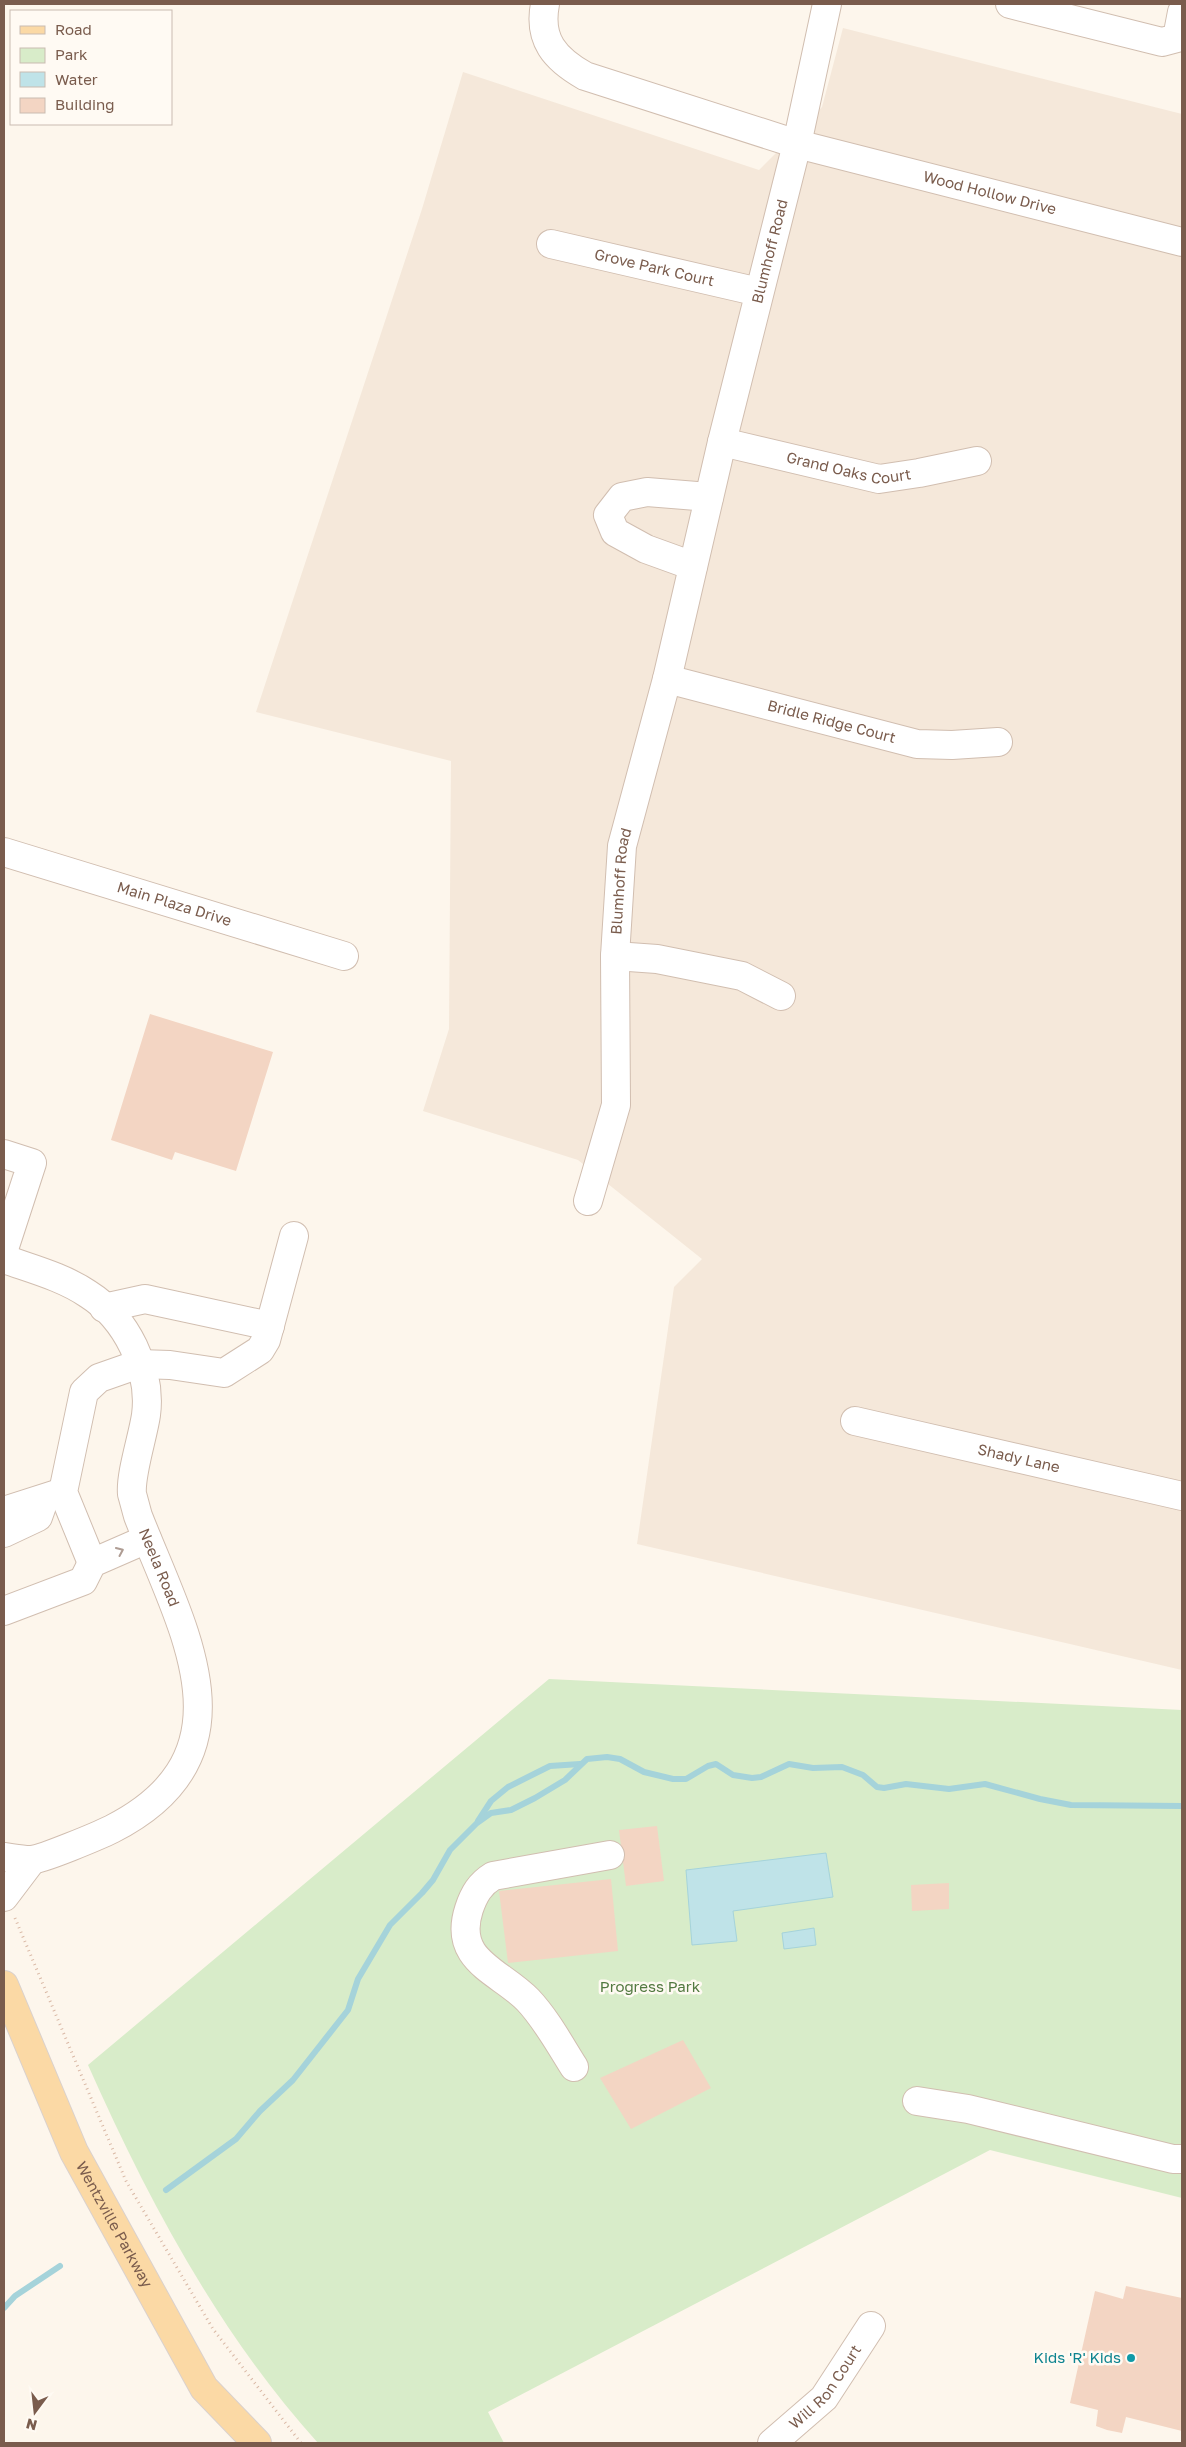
<svg xmlns="http://www.w3.org/2000/svg" width="1186" height="2447" font-family="'Golos Text',sans-serif">
  <rect width="100%" height="100%" fill="#fdf6ec"/>
  <!-- residential -->
  <path fill="#f5e8da" d="M843,28L1182,114V1670L637,1544L674,1287L702,1259L578,1160L423,1111L449,1029L451,761L256,712L422,209L463,72L759,170L822,107Z"/>
  <!-- green -->
  <path fill="#d8ecc9" d="M549,1679L1182,1710V2198L990,2150L488,2412L504,2443H318C218,2332 148,2200 88,2065Z"/>
  <!-- water -->
  <g fill="#bfe3e8" stroke="#a5d3da">
    <path d="M826,1853L833,1897L733,1911L737,1941L692,1945L686,1870Z"/>
    <path d="M814,1928L816,1945L784,1949L782,1933Z"/>
  </g>
  <g fill="none" stroke-linecap="round" stroke-linejoin="round">
    <!-- stream -->
    <g stroke="#a5d3da" stroke-width="6">
      <path d="M478,1821L491,1801L508,1787L550,1766L580,1764"/>
      <path d="M166,2190L236,2139L260,2111L293,2080L348,2010L358,1979L390,1925L422,1893L433,1880L450,1850L477,1823L491,1813L511,1810L535,1798L565,1780L587,1759L607,1757L620,1759L644,1772L673,1779H686L708,1766L716,1764L733,1775L752,1778L761,1777L789,1764L813,1768L842,1767L863,1775L877,1787L884,1788L906,1784L949,1789L985,1784L1040,1799L1071,1805L1182,1806"/>
      <path d="M4,2308L15,2296L60,2266"/>
    </g>
  </g>
  <!-- building -->
  <g fill="#f3d5c3">
    <path d="M150,1014L273,1052L236,1171L175,1152L172,1160L111,1140Z"/>
    <path d="M657,1826L664,1881L626,1886L619,1830Z"/>
    <path d="M611,1879L618,1951L508,1963L499,1891Z"/>
    <path d="M949,1883V1909L912,1911L911,1885Z"/>
    <path d="M683,2040L711,2088L631,2129L600,2078Z"/>
    <path d="M1126,2286L1182,2298V2431L1126,2417L1122,2433L1107,2430L1096,2426L1098,2410L1070,2403L1095,2291L1123,2299Z"/>
  </g>
  <g fill="none" stroke-linecap="round" stroke-linejoin="round">
    <!-- minor casing -->
    <g stroke="#d1beb0" stroke-width="30">
      <g id="minor">
        <path id="s1" d="M545,4C538,40 555,59 585,76L797,144L1182,242"/>
        <path d="M1010,4L1162,42L1177,38L1182,12"/>
        <path id="s2" d="M551,244L759,292"/>
        <path id="s3" d="M722,442L879,479L919,473L977,461"/>
        <path d="M693,566L646,549L615,532L608,515L622,497L647,492L709,497"/>
        <path id="s4" d="M667,679L917,744L952,745L998,742"/>
        <path id="s5" d="M4,852L344,956"/>
        <path d="M615,956L657,959L742,976L781,996"/>
        <path d="M4,1154L32,1163L4,1249"/>
        <path id="s6" d="M588,1201L616,1105L615,956L622,846L667,679L722,442L797,144L827,4"/>
        <path id="s7" d="M4,1259C32,1269 63,1277 88,1294C126,1318 152,1370 146,1415C143,1436 130,1475 132,1494C134,1501 136,1509 138,1516C182,1629 259,1754 112,1829C100,1835 41,1860 30,1860C22,1860 12,1858 4,1857"/>
        <path d="M104,1308L145,1299L270,1326"/>
        <path id="s8" d="M855,1421L1182,1496"/>
        <path d="M4,1511L63,1492"/>
        <path d="M4,1533L38,1517L43,1503"/>
        <path d="M92,1563L63,1492L84,1392L99,1378L139,1364L170,1365L224,1373L260,1350L266,1340L294,1236"/>
        <path d="M4,1611L83,1581L92,1563L147,1539"/>
        <path d="M4,1897L32,1860"/>
        <path d="M574,2067C560,2045 546,2019 528,2000C500,1971 452,1961 469,1909C474,1894 480,1884 493,1876L610,1855"/>
        <path d="M917,2101L968,2109L1173,2159H1182"/>
        <path id="s9" d="M772,2443L824,2398L871,2326"/>
      </g>
    </g>
    <!-- major casing -->
    <g stroke="#dad1cd" stroke-width="30">
      <g id="major">
        <path id="s10" d="M4,1985L74,2152L204,2388L257,2443"/>
      </g>
    </g>
    <!-- path -->
    <path stroke="#d9b8a5" stroke-width="3" stroke-dasharray="1 4" stroke-linecap="butt" d="M15,1918L126,2181L213,2329L301,2443"/>
    <!-- minor -->
    <use href="#minor" stroke="#fff" stroke-width="28"/>
    <!-- major -->
    <use href="#major" stroke="#fbd9a5" stroke-width="28"/>
  </g>
  <!-- one-way arrows -->
  <defs><path id="oneway-chevron" d="M-2-3.5L2.5 0L-2 3.5" fill="none" stroke-width="1.6" stroke-linecap="round" stroke-linejoin="round" transform="scale(1.25)"/></defs>
  <use stroke="#af9d94" href="#oneway-chevron" transform="translate(120 1551) rotate(-24)"/>
  <!-- markers -->
  <circle fill="#0f9aa8" stroke="#fffaf3" stroke-width="2" cx="1131" cy="2358" r="5"/>
  <g text-anchor="middle" stroke-width="5" stroke-linejoin="round" paint-order="stroke">
    <!-- street labels -->
    <g font-size="15" fill="#7a5c4d" stroke="#fffaf3">
      <text dy="5" stroke="none"><textPath href="#s1" startOffset="511">Wood Hollow Drive</textPath></text>
      <text dy="5" stroke="none"><textPath href="#s6" startOffset="972">Blumhoff Road</textPath></text>
      <text dy="5" stroke="none"><textPath href="#s2" startOffset="106">Grove Park Court</textPath></text>
      <text dy="5" stroke="none"><textPath href="#s3" startOffset="130">Grand Oaks Court</textPath></text>
      <text dy="5" stroke="none"><textPath href="#s4" startOffset="170">Bridle Ridge Court</textPath></text>
      <text dy="5" stroke="none"><textPath href="#s6" startOffset="324">Blumhoff Road</textPath></text>
      <text dy="5" stroke="none"><textPath href="#s5" startOffset="178">Main Plaza Drive</textPath></text>
      <text dy="5" stroke="none"><textPath href="#s8" startOffset="168">Shady Lane</textPath></text>
      <text dy="5" stroke="none"><textPath href="#s7" startOffset="391">Neela Road</textPath></text>
      <text dy="5" stroke="none"><textPath href="#s10" startOffset="264">Wentzville Parkway</textPath></text>
      <text dy="5" stroke="none"><textPath href="#s9" startOffset="78">Will Ron Court</textPath></text>
    </g>
    <!-- park labels -->
    <g font-size="15" fill="#537a41" stroke="#fffaf3">
      <text x="650" y="1992">Progress Park</text>
    </g>
    <!-- culture labels -->
    <g font-size="15" fill="#0d838f" stroke="#fffaf3" text-anchor="end">
      <text x="1121" y="2363">Kids 'R' Kids</text>
    </g>
  </g>
  <!-- border -->
  <rect width="1186" height="2447" fill="none" stroke="#7a5c4d" stroke-width="10"/>
  <!-- legend -->
  <rect x="10" y="10" width="162" height="115" fill="#fffaf3" stroke="#cabbb1"/>
  <rect x="20" y="26" width="25" height="8" fill="#fbd9a5" stroke="#cabbb1"/>
  <text x="55" y="35" font-size="15" fill="#7a5c4d">Road</text>
  <rect x="20" y="48" width="25" height="15" fill="#d8ecc9" stroke="#cabbb1"/>
  <text x="55" y="60" font-size="15" fill="#7a5c4d">Park</text>
  <rect x="20" y="72" width="25" height="15" fill="#bfe3e8" stroke="#cabbb1"/>
  <text x="55" y="85" font-size="15" fill="#7a5c4d">Water</text>
  <rect x="20" y="98" width="25" height="15" fill="#f3d5c3" stroke="#cabbb1"/>
  <text x="55" y="110" font-size="15" fill="#7a5c4d">Building</text>
  <!-- north arrow -->
  <g transform="translate(35 2412) rotate(195)" stroke="#fffaf3" stroke-width="4" paint-order="stroke">
  <path d="M0-4L9 19L0 12L-9 19Z" fill="#7a5c4d"/>
  <text y="-8" font-size="14" font-weight="bold" text-anchor="middle" fill="#7a5c4d">N</text>
  </g>
</svg>
